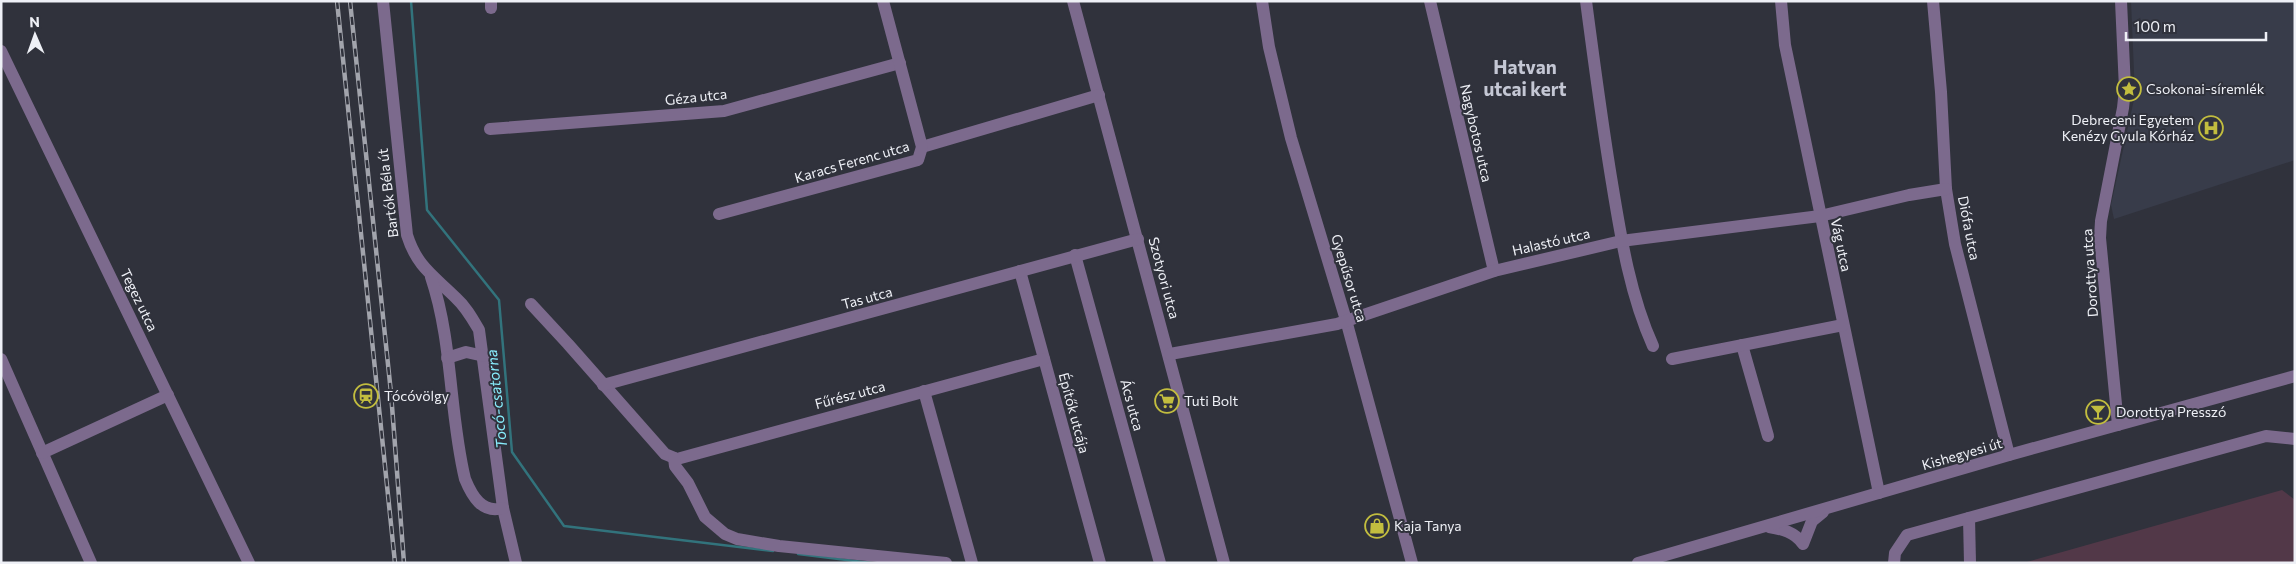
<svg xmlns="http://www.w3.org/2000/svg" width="2296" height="564" font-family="Commissioner,sans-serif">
  <rect width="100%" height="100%" fill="#30323c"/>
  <!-- built -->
  <path fill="#383c4a" d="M2131,1H2295V160L2114,219L2111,205L2135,95Z"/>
  <!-- green -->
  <path fill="#523848" d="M2282,490L2295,500V563H2023Z"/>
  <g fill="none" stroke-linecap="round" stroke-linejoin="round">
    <!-- stream -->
    <g stroke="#32737c" stroke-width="2.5">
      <path d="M411,1L427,210L499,300L512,452L564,526L773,551"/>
      <path d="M798,554L871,563"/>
    </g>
    <!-- minor -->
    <g stroke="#7c6a8d" stroke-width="12">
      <path d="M383,1L407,235C417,267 434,276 456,298C466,307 472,318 479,330L503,508L516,563"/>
      <path d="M491,1V8"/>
      <path d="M1073,1L1224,563"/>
      <path d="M1262,1L1269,47L1291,138L1346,320L1412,563"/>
      <path d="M1430,1L1494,271"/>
      <path d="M1586,1C1594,62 1602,123 1612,183C1621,238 1630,295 1653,346"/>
      <path d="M1781,1L1785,45L1879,493"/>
      <path d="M1933,1L1941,92L1946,189L1955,244L2009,455"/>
      <path d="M1,51L249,563"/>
      <path d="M490,129L724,111L900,63"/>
      <path d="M922,147L1099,95"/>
      <path d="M719,214L918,160L922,147L883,1"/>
      <path d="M1075,255L1160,563"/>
      <path d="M1020,271L1100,563"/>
      <path d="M431,277C453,342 449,413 465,479C472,496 482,514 503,508"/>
      <path d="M531,304L568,344L665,454L677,459L1044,359"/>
      <path d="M1742,345L1768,436"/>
      <path d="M1170,354L1337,324L1494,271L1621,241L1820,216L1909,195L1946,189"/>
      <path d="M447,358L466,352L484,356"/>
      <path d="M1,359L91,563"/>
      <path d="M1672,359L1843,325"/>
      <path d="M603,385L1138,239"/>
      <path d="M924,391L972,563"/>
      <path d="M2118,425L2100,238L2101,221L2123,108L2125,89L2121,1"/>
      <path d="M42,453L168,395"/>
      <path d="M674,458L675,466L688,483L705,517L725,534L737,539L779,546L946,563"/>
      <path d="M1969,518L1970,563"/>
      <path d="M1769,527C1782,529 1795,532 1803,544L1812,521L1823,512"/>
      <path d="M1638,563L2009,455L2295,376"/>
      <path d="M1894,563L1895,553L1907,535L2266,436L2295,439"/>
    </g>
    <!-- rail casing -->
    <g stroke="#a2a4ac" stroke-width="4.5">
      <g id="rail">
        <path d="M337,1L395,563"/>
        <path d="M350,1L391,393L404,563"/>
      </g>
    </g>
    <!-- rail -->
    <use href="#rail" stroke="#30323c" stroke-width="2.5" stroke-dasharray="8" stroke-linecap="butt"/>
  </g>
  <!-- icons -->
  <defs>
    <g id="sight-ring" transform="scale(1.25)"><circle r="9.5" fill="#30323c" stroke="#c2bd3f" stroke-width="1.5"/><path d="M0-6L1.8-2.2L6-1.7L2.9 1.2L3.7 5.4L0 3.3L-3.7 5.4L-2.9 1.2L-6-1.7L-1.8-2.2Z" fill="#c2bd3f"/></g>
    <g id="hospital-ring" transform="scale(1.25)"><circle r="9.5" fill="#30323c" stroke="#c2bd3f" stroke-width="1.5"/><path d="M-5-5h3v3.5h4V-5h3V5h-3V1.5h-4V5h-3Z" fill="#c2bd3f"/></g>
    <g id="station-ring" transform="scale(1.25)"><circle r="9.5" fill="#30323c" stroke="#c2bd3f" stroke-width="1.5"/><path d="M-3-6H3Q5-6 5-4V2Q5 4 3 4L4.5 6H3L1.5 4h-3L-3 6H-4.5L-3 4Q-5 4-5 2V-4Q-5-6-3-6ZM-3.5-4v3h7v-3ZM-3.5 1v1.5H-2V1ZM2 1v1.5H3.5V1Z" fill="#c2bd3f"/></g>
    <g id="supermarket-ring" transform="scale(1.25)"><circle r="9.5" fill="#30323c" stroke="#c2bd3f" stroke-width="1.5"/><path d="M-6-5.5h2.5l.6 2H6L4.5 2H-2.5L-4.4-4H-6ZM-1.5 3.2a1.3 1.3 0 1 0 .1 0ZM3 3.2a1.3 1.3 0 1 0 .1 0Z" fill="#c2bd3f"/></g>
    <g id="bar-ring" transform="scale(1.25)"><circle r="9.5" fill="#30323c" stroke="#c2bd3f" stroke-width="1.5"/><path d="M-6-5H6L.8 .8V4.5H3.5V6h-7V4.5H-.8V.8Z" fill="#c2bd3f"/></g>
    <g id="shop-ring" transform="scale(1.25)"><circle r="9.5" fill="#30323c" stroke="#c2bd3f" stroke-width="1.5"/><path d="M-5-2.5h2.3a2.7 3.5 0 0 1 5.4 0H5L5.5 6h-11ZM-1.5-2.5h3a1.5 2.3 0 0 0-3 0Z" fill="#c2bd3f"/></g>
  </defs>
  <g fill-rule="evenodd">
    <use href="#sight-ring" x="2129" y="89"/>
    <use href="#hospital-ring" x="2211" y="128"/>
    <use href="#station-ring" x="366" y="396"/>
    <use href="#supermarket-ring" x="1167" y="401"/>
    <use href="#bar-ring" x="2098" y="412"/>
    <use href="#shop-ring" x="1377" y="526"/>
  </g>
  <g text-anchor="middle" stroke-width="4" stroke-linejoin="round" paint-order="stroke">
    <!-- poi labels -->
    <g font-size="14" fill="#eef0f6" stroke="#30323c" text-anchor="start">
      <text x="2146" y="94">Csokonai-síremlék</text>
      <text x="2194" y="125" text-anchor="end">Debreceni Egyetem<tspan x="2194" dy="16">Kenézy Gyula Kórház</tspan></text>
      <text x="384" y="401">Tócóvölgy</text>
      <text x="1184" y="406">Tuti Bolt</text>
      <text x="2116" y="417">Dorottya Presszó</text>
      <text x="1394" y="531">Kaja Tanya</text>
    </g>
    <!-- street labels -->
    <g font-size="14" fill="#eef0f6" stroke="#30323c">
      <text transform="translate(696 97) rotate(-6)" y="5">Géza utca</text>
      <text transform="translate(1476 133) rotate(77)" y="5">Nagybotos utca</text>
      <text transform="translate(852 162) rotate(-16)" y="5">Karacs Ferenc utca</text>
      <text transform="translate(388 193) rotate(-97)" y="5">Bartók Béla út</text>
      <text transform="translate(1969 228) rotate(79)" y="5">Diófa utca</text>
      <text transform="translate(1551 242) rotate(-13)" y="5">Halastó utca</text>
      <text transform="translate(1841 245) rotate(78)" y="5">Vág utca</text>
      <text transform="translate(2090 273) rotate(-94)" y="5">Dorottya utca</text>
      <text transform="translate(1164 278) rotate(75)" y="5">Szotyori utca</text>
      <text transform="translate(1349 278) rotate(73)" y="5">Gyepűsor utca</text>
      <text transform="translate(867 298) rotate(-15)" y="5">Tas utca</text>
      <text transform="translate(139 300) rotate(64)" y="5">Tegez utca</text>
      <text transform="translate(850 395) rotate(-15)" y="5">Fűrész utca</text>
      <text transform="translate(1132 405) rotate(75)" y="5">Ács utca</text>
      <text transform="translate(1074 413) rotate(75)" y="5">Építők utcája</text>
      <text transform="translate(1962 454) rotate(-16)" y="5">Kishegyesi út</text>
    </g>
    <!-- water labels -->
    <g font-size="15" font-style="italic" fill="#88eefd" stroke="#30323c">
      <text transform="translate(497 399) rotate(-96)" y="5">Tocó-csatorna</text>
    </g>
    <!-- district labels -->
    <g font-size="19" font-weight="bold" fill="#c4c7d4" stroke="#30323c">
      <text x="1525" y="74">Hatvan<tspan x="1525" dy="22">utcai kert</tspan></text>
    </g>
  </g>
  <!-- border -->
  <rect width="2296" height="564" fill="none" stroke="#eef0f6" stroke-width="5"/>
  <!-- north arrow -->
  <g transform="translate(35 35) rotate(358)" stroke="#30323c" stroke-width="4" paint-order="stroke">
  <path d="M0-4L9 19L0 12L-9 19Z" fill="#eef0f6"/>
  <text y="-8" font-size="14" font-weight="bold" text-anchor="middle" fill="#eef0f6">N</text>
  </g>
  <!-- scale -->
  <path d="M2126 32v8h140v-8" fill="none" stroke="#eef0f6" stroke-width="2.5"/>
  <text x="2134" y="32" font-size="15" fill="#eef0f6" stroke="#30323c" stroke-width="4" paint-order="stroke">100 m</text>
</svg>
